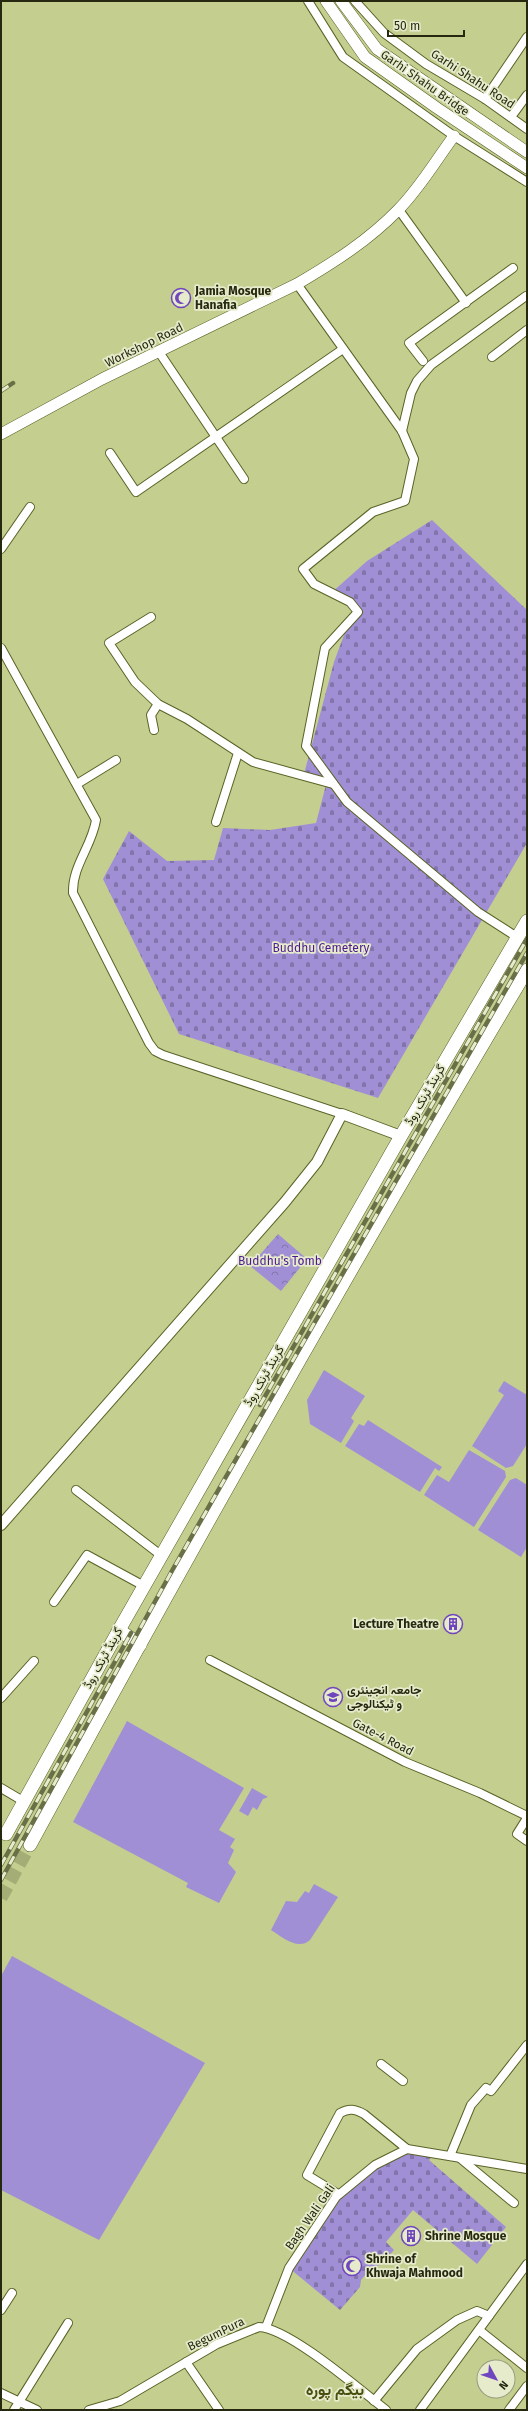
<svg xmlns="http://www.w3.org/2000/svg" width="528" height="2411" font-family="'Fira Sans',Vazirmatn,sans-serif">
  <defs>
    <pattern id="cemetery-stones" width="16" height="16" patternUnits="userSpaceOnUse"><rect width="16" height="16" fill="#a18fd6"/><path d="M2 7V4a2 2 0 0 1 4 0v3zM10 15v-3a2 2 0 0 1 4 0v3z" fill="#8375ac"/></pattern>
    <pattern id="park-crowns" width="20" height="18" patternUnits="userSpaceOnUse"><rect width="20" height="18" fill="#a18fd6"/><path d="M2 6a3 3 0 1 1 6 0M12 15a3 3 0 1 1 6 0" fill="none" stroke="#8375ac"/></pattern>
  </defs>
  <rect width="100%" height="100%" fill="#c4ce8f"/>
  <!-- grass -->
  <g fill="#a18fd6">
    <path d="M324,1370L365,1396L351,1418L354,1421L341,1443L310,1424L307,1400Z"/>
    <path d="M504,1381L527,1395V1444L513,1466L506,1468L472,1446L504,1395L498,1391Z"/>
    <path d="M368,1420L442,1467L439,1471L435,1468L420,1492L345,1446L359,1424L364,1426Z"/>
    <path d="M469,1450L505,1471L506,1477L474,1527L424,1495L437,1475L449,1482Z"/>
    <path d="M516,1478L527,1485V1547L521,1557L478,1530L510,1480Z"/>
    <path d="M127,1721L244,1788L219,1830L235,1839L230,1847L234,1850L228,1863L236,1872L219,1903L186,1887L188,1883L73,1822Z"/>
    <path d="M252,1788L268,1797L263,1799L257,1810L253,1807L248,1816L239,1811Z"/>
    <path d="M314,1884L338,1897L310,1940C298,1951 282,1937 271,1930L286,1901L297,1902L305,1891L309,1893Z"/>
    <path d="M12,1956L205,2063L99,2240L1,2190V1976Z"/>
  </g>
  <!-- cemetery -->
  <g fill="url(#cemetery-stones)">
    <path d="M432,520L527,610V843L378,1098L179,1034L103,879L129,831L167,861L214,860L223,828L270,830L316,823L327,781L304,774L334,662L354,608L330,594L367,561Z"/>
    <path d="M407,2149L435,2153L429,2160L506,2227L477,2264L413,2210L386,2242L394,2250L380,2265L372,2267L361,2280L360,2287L340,2310L289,2268L344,2188Z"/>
  </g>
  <!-- park -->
  <path fill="url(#park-crowns)" d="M278,1234L307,1259L281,1291L250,1266Z"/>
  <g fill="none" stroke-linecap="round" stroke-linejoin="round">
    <!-- primary-tunnel -->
    <path stroke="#a4ad76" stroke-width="13" stroke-dasharray="13 6" stroke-linecap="butt" d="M1,1898L30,1845"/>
    <!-- minor casing -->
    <g stroke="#5b6226" stroke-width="10">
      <g id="minor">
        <path d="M308,1L343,57L454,136L527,182"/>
        <path d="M355,1L384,33L426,64L485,99L527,129"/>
        <path d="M485,99L527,37"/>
        <path d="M511,117L527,95"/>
        <path d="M399,210L466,303"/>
        <path d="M297,284L402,431L414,459L405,501L373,512L303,569L314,584L350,602L358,612L325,648L306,746L347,802L478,912L517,937"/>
        <path d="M159,352L244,479"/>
        <path d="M492,357L527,330"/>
        <path d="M423,361L409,343L513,268"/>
        <path d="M402,431L411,393L417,381L431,365L526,296"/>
        <path d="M110,453L136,492L343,349"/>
        <path d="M1,549L30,507"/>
        <path d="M151,617L109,643L135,682L158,704L187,719L253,762L333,784"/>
        <path d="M1,648L96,820C92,846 72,866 73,893L149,1043L155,1051L163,1055L342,1114"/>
        <path d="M154,730L151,715L158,704"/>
        <path d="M77,784L116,760"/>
        <path d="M216,822L238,753"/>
        <path d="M76,1490L162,1556"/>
        <path d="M54,1602L87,1555L144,1586"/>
        <path d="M210,1660L405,1762L480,1793L527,1816"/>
        <path d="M1,1698L34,1661"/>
        <path d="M1,1788L23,1801"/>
        <path d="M527,1818L517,1834L527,1841"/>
        <path d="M381,2064L403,2081"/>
        <path d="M450,2156L471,2105L486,2088L491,2091L527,2045"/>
        <path d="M461,2159L514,2203"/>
        <path d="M338,2194L307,2175L340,2113C349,2108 355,2109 364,2114L407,2149L527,2169"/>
        <path d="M1,2310L12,2293"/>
        <path d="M266,2327L289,2268L336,2197L375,2165L407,2149"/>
        <path d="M479,2330L527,2368"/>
        <path d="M186,2362L219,2410"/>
        <path d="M1,2393L37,2410"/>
        <path d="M374,2401L417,2349L457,2320L477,2311L489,2316"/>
        <path d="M14,2410L68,2323"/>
        <path d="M89,2410L120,2401L217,2344L259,2327C289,2328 360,2390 386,2410"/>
        <path d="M420,2410L527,2264"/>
        <path d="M509,2410L527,2386"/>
      </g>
    </g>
    <!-- tertiary casing -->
    <g stroke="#5b6226" stroke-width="12">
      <path id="tertiary" d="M1,1525L285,1202L317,1162L342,1114L401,1136"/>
    </g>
    <!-- secondary casing -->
    <g stroke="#5b6226" stroke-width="12">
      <g id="secondary">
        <path d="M326,1L365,57L437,108L527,168"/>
        <path d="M341,1L377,49L527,152"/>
        <path d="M1,434L102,379L297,284C333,263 369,240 398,210C420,188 436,160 454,136"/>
      </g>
    </g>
    <!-- primary casing -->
    <g stroke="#5b6226" stroke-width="14">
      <g id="primary">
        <path d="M119,1630L140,1645"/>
        <path d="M6,1834L119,1630L401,1136L527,921"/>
        <path d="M30,1845C190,1550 355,1258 527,970"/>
      </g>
    </g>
    <!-- minor -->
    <use href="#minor" stroke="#fff" stroke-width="8"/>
    <!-- tertiary -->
    <use href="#tertiary" stroke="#fff" stroke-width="10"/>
    <!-- secondary -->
    <use href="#secondary" stroke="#fff" stroke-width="11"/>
    <!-- primary -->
    <use href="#primary" stroke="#fff" stroke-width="13"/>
    <!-- rail casing -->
    <g stroke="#696f46" stroke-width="4.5">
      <g id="rail">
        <path d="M1,391L13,383"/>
        <path d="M260,1405L527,939"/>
        <path d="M1,1865L131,1633"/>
        <path d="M1,1880L173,1569L527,953"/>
      </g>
    </g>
    <!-- rail -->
    <use href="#rail" stroke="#e6ebcc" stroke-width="3" stroke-dasharray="9" stroke-linecap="butt"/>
  </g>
  <!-- icons -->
  <defs>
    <g id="mosque-ring" transform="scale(1)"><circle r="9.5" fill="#e6ebcc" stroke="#7046be" stroke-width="1.5"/><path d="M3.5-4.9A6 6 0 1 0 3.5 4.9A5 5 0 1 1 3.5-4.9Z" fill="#7046be"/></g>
    <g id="building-ring" transform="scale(1)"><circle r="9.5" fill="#e6ebcc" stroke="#7046be" stroke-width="1.5"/><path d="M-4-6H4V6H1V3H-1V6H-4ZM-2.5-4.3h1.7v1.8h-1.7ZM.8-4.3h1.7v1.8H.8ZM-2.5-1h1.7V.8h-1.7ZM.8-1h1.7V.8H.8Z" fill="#7046be"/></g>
    <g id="university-ring" transform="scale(1)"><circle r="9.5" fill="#e6ebcc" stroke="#7046be" stroke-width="1.5"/><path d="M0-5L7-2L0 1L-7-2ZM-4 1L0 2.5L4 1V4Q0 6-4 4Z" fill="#7046be"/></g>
  </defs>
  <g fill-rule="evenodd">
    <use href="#mosque-ring" x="181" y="298"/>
    <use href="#building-ring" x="453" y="1624"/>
    <use href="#university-ring" x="333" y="1697"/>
    <use href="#building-ring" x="411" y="2236"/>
    <use href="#mosque-ring" x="352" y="2266"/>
  </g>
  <g text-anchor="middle" stroke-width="3.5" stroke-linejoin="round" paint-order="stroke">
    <!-- street labels -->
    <g font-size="12" fill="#262910" stroke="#e6ebcc">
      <text transform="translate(473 79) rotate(33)" y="4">Garhi Shahu Road</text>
      <text transform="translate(425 83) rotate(35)" y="4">Garhi Shahu Bridge</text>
      <text transform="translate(144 345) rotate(-26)" y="4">Workshop Road</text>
      <text transform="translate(425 1095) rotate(-60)" y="4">گرینڈ ٹرنک روڈ</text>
      <text transform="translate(264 1376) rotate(-60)" y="4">گرینڈ ٹرنک روڈ</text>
      <text transform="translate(103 1658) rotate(-61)" y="4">گرینڈ ٹرنک روڈ</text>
      <text transform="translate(383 1737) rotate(27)" y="4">Gate-4 Road</text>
      <text transform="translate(310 2217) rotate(-55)" y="4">Bagh Wali Gali</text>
      <text transform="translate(216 2334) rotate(-26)" y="4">BegumPura</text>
    </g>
    <!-- poi labels -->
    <g font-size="12" font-weight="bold" fill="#262910" stroke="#e6ebcc" text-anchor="start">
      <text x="195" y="295">Jamia Mosque<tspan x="195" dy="14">Hanafia</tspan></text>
      <text x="439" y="1628" text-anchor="end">Lecture Theatre</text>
      <text x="347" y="1694">جامعہ انجینئری<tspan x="347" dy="14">و ٹیکنالوجی</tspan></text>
      <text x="425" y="2240">Shrine Mosque</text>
      <text x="366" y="2263">Shrine of<tspan x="366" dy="14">Khwaja Mahmood</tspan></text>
    </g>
    <!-- park labels -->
    <g font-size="12" fill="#4c1992" stroke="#e6ebcc">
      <text x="321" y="952">Buddhu Cemetery</text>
      <text x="280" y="1265">Buddhu's Tomb</text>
    </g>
    <!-- district labels -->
    <g font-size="16" font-weight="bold" fill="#484f0f" stroke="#e6ebcc">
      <text x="335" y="2395">بیگم پورہ</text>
    </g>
  </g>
  <!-- border -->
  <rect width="528" height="2411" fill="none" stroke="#262910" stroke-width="4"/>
  <!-- north arrow -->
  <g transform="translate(496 2379) rotate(130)"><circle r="19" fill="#e6ebcc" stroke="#999d81"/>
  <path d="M0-3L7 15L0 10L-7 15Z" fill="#7046be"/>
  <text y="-6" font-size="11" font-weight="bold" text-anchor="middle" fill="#262910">N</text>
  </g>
  <!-- scale -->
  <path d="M388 30v6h76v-6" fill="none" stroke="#262910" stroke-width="2"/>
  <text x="394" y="30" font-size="12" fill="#262910" stroke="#e6ebcc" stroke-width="3" paint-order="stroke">50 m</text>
</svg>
